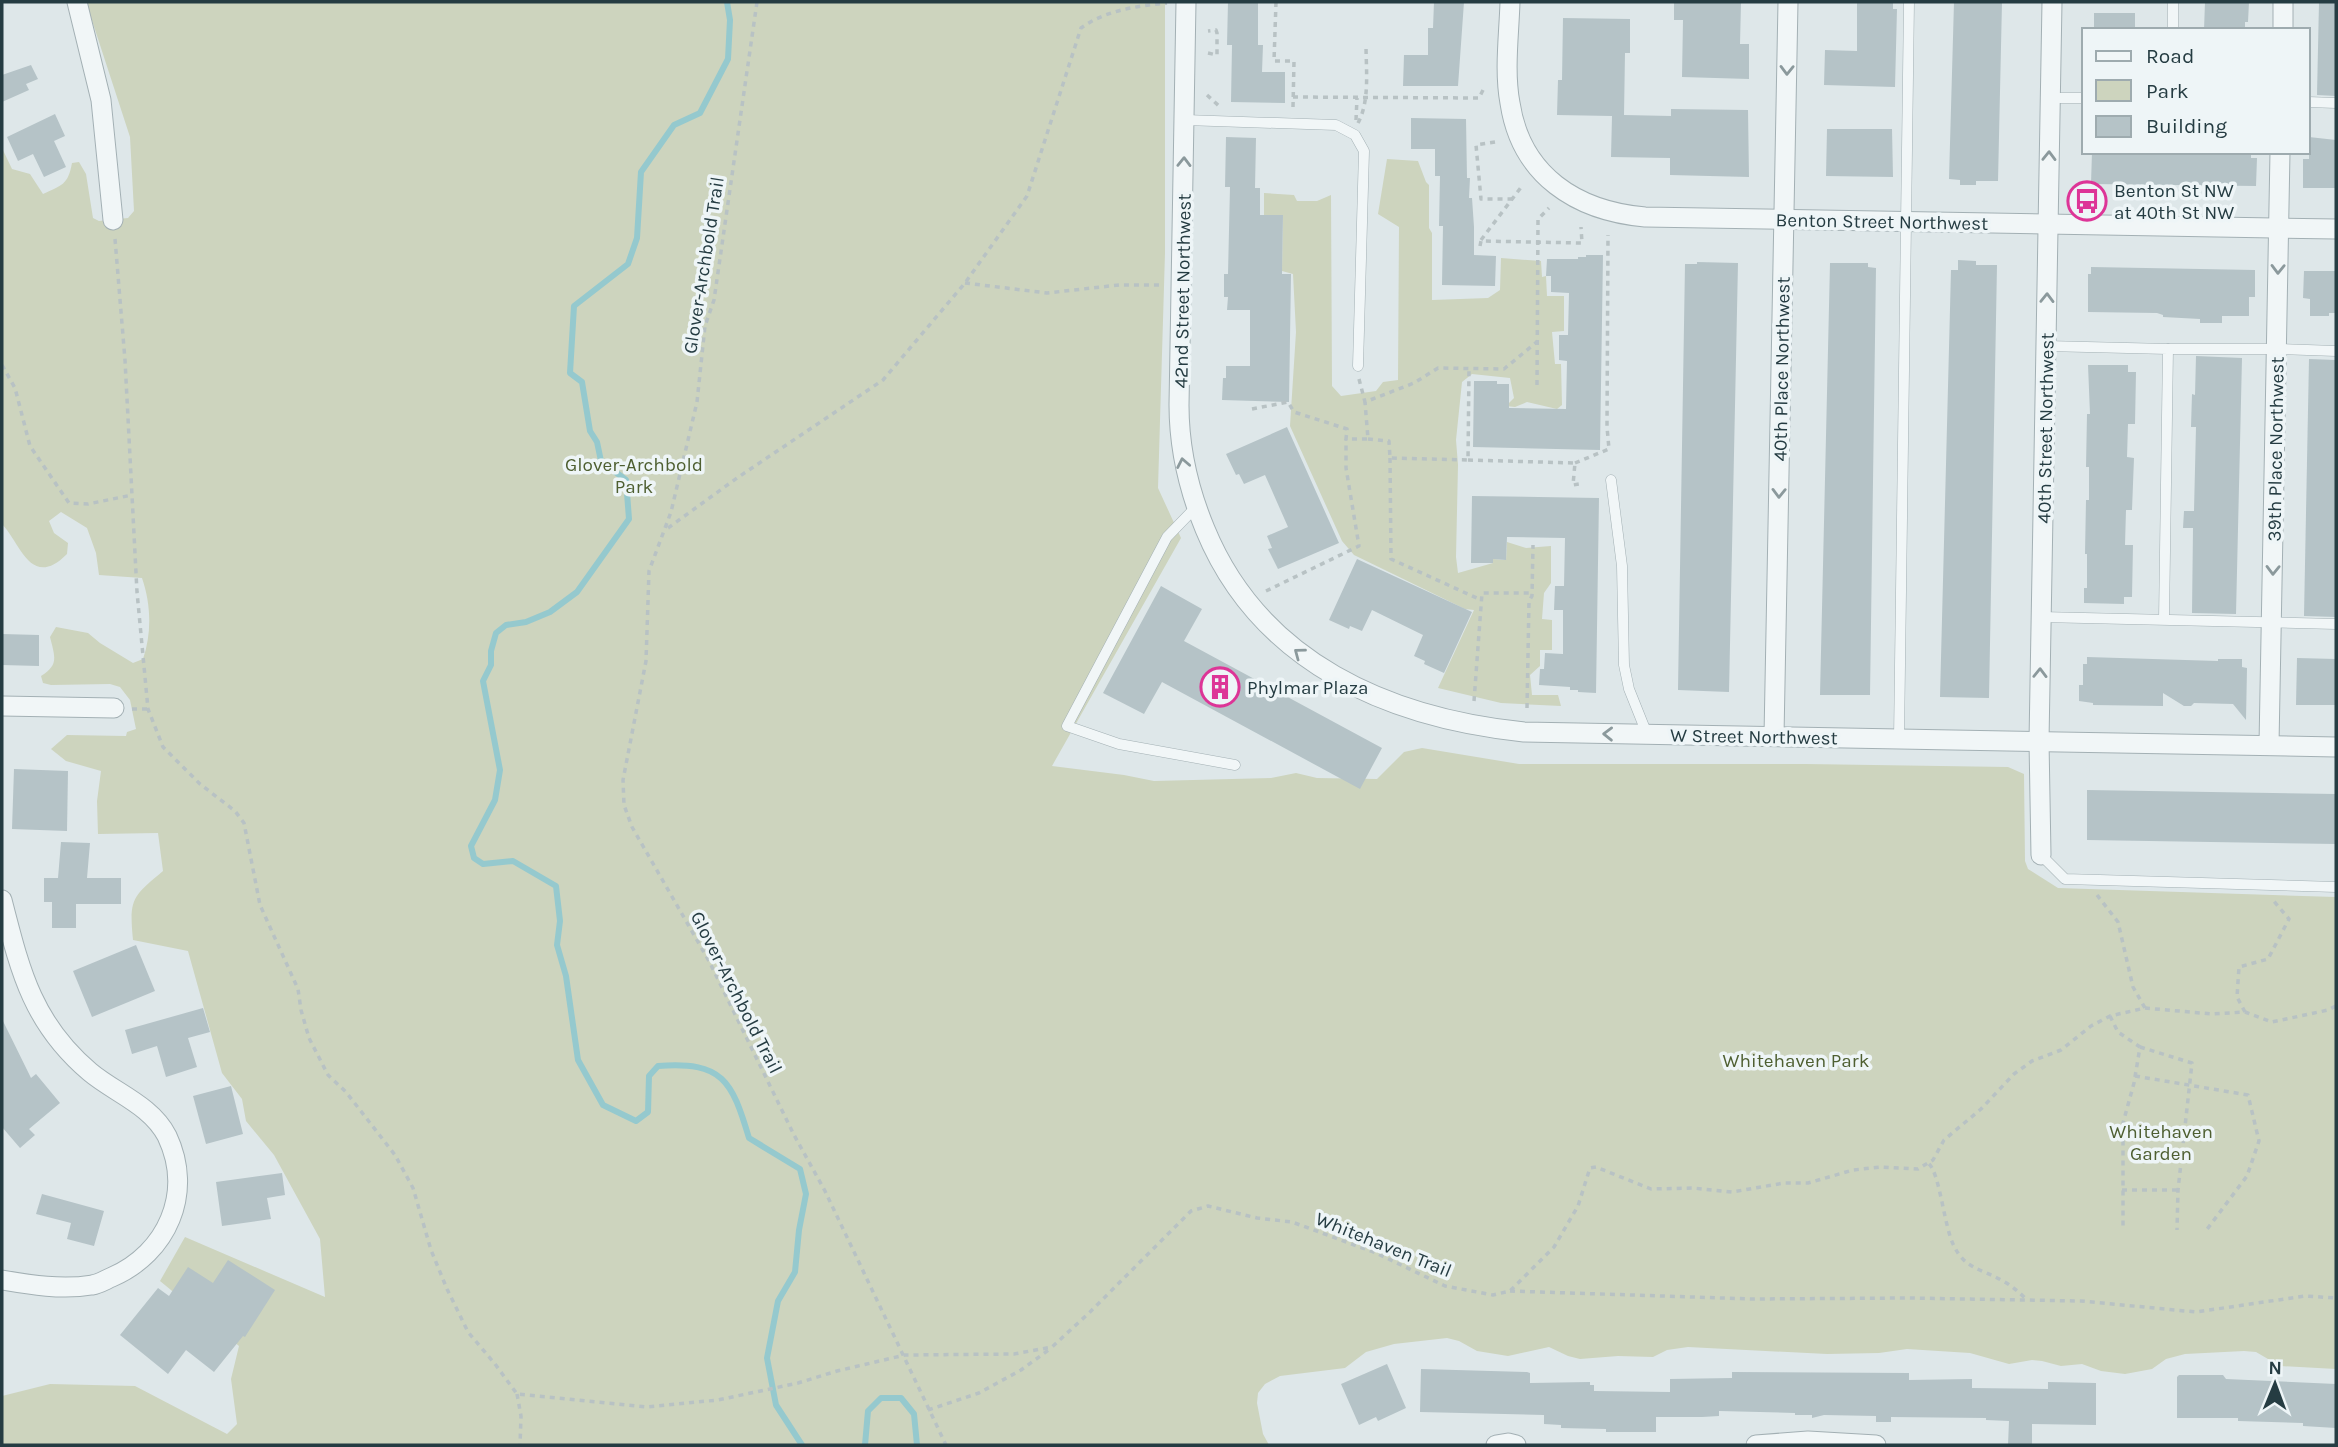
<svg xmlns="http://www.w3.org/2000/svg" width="2338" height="1447" font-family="Karla,sans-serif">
  <rect width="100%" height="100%" fill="#dee7e9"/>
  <!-- green -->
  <g fill="#cdd4be">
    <path d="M86,2H1165V253L1158,488L1181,538L1052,766L1124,775L1154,781L1271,778L1296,773L1317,778L1377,779L1404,752L1422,748L1519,764H1806L2008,767L2024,774L2025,861L2028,869L2058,888L2336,897V1369L2280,1366L2256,1352L2244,1351L2185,1354L2166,1359L2152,1369L2125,1374L2101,1371L2082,1364L2061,1366L2042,1361L2032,1360L2009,1364L1970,1353L1907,1349L1879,1353L1827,1354L1688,1347L1667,1350L1653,1357L1618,1356L1580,1359L1568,1356L1549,1347L1508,1356L1477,1351L1459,1341L1447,1338L1394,1344L1366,1352L1345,1368L1280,1376L1265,1384L1258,1393L1257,1403L1263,1434L1269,1445H2V1396L50,1384L135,1386L227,1434L237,1424L231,1379L239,1346L160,1281L185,1237L325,1297L320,1239L274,1155L246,1121L242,1099L222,1073L188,951L133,940C129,899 132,897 163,871L158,833L98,834L97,801L101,771L66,761L51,749L67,735L126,736L127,732L136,729L130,700L120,687L110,684L51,685L43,683L41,676C59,665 55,657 50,637L56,627L88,633L100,643L133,663L143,659C152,633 151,604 142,578L99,575L96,553L87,528L61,512L49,521L54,533L68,543L67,554C31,590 21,544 2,524V148L12,169L30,174L43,194C62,185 68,185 72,163L79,162L86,174L93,218L99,221L128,218L134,211L130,137Z"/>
    <path d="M1387,159L1418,161L1426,182L1429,185V228L1432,233V300L1488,298L1500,290L1501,258L1541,261L1542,277L1546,276L1547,296H1564V331L1552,332L1555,364H1561L1562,405L1557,409L1527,402L1515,407L1506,406L1514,398L1510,378L1472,374L1462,382L1456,440L1458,465L1456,557L1458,573L1493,563V559L1506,560L1507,542L1526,548L1551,546V583L1544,593L1542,619L1552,620V650H1540V666L1530,675L1532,695H1558L1561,706L1501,703L1438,688L1474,610L1465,609L1354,555L1342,541L1290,426L1296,332L1293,274L1282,271L1283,215H1264V193L1294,195L1297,201H1317L1331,195L1332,386L1341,396L1376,391L1383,382L1398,380L1399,227L1378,214Z"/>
  </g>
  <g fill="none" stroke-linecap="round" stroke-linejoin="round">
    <!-- stream -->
    <g stroke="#95c9ce" stroke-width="6">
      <path d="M727,2L730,20L728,59L700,113L674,125L641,172L637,238L628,264L574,306L570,373L582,382L590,431L597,442L601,461L626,480L629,519L577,592L550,612L526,622L506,625L496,633L491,651V665L483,681L500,770L495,800L471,846L474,858L483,864L513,861L556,886L560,921L557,945L566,976L578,1060L603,1105L636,1121L648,1112L649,1076L658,1066C723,1061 732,1081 749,1138L800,1169L806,1194L799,1230L795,1272L778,1301L767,1358L776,1405L802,1445"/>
      <path d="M865,1445L868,1411L881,1398H901L914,1414L917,1445"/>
    </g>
  </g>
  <!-- building -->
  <g fill="#b5c3c7">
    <path d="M1228,2H1258V45H1263L1262,72H1285V103L1231,102L1232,45H1227Z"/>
    <path d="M1434,2H1464L1458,86H1403L1404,55H1428V28H1433Z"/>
    <path d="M1674,2H1741L1740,44H1749V79L1682,77L1683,20H1674Z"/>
    <path d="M1857,2H1893V9H1897L1895,87L1824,85L1825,50L1857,51Z"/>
    <path d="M1954,2H2002L1998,181H1976V185H1960V180L1949,179Z"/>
    <path d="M2205,2H2249L2248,22H2245V30H2204Z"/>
    <path d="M2319,2H2336V96L2317,95Z"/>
    <rect x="2094" y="13" width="41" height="17"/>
    <path d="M1563,18L1630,19V53H1625L1624,115L1671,116V109L1748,110L1749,177L1670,175V158L1611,157L1612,116L1557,115L1558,80H1562Z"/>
    <path d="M31,65L38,79L26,84L29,90L2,102V75Z"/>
    <path d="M55,114L65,136L54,141L66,167L44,177L33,154L18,161L7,137Z"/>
    <path d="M1411,118L1466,119L1467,178H1470L1469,198H1472L1474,227V255L1496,256L1495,286L1442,285L1443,226H1439L1440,176H1435V149H1411Z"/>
    <path d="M1827,129H1892L1893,177L1826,176Z"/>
    <path d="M1226,137L1256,138L1255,188H1260V215H1283L1282,274H1291L1289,402L1222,400L1223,378H1226V366H1250V310H1227L1228,297H1224V274H1228L1230,187H1225Z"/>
    <path d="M2309,137L2336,140V188H2303V159H2309Z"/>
    <path d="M2092,152H2251V158H2257L2256,186L2091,184Z"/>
    <path d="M1586,255H1603L1600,450L1473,447L1474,381H1497V384H1509V408L1566,409L1567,361L1559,360V335H1568L1569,293L1551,292V276H1546L1547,259H1578V257H1586Z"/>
    <path d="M1958,260L1976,261V265H1997L1989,698L1940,697L1951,270H1958Z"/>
    <path d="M1697,262L1738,263L1729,692L1678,690L1685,264H1697Z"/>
    <path d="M1830,263H1868V267L1876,268L1870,695H1820Z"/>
    <path d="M2091,267L2255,270V297H2249V316H2222V323H2200V319L2163,317V315L2157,313L2088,312V274H2091Z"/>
    <path d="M2304,271H2336V313H2329V316H2310V299L2303,298Z"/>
    <path d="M2196,356L2242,358L2236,614L2192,613L2193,528H2183L2184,511H2194L2196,427H2191L2192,394L2195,395Z"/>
    <path d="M2309,359L2336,360V617L2304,616Z"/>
    <path d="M2088,365H2128V372H2136L2135,424H2128L2127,457L2134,458L2132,510H2126L2125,545H2133L2132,597H2124V604L2084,603V588H2087V554H2085L2086,500H2089V467H2086L2087,414H2090Z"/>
    <path d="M1287,427L1339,543L1278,569L1268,549L1272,548L1267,536L1288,527L1265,475L1244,484L1239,474L1236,475L1226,454Z"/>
    <path d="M1472,496L1599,498L1596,693L1578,692V690H1570V687L1539,685L1540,669H1544L1545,653L1563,654V610H1554L1555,586H1564L1565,538L1507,537L1506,560L1493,559V563H1471Z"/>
    <path d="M1357,559L1472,612L1444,673L1424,664L1425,661L1414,656L1423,635L1372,610L1362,631L1350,626L1349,629L1329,620Z"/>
    <path d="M1161,586L1202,609L1184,641L1382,748L1360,789L1162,682L1144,714L1103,693Z"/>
    <path d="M2,634L39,635V666L2,665Z"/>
    <path d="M2087,657L2218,661V659H2242V667L2247,668L2246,720L2233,704L2194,703L2191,706H2184L2163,693V706L2093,705V703L2079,701V685H2083V664H2087Z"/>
    <path d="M2297,658L2336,659V705H2296Z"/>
    <path d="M14,769L68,771L67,831L12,829Z"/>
    <path d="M2087,790L2336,794V844L2087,840Z"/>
    <path d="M61,842L90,843L87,878H121V904H76V928H52V902H44V878H58Z"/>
    <path d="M136,945L155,991L92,1017L73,971Z"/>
    <path d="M203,1008L210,1032L188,1038L197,1067L166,1077L157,1046L132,1054L125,1030Z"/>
    <path d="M2,1019L31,1078L36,1074L60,1103L29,1129L35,1135L20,1148L2,1127Z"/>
    <path d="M231,1086L243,1134L206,1144L193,1096Z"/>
    <path d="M282,1173L285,1195L267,1198L271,1219L222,1226L216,1182Z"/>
    <path d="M42,1194L104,1211L94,1246L67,1239L71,1223L36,1214Z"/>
    <path d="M228,1260L275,1290L245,1337L243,1336L214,1372L186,1350L168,1374L120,1335L158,1288L169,1296L188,1267L213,1283Z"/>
    <path d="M1387,1364L1406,1408L1378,1421L1376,1417L1359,1425L1341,1384Z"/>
    <path d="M1421,1369L1527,1372L1530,1373V1383L1590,1382V1385H1594V1391L1670,1392V1379L1732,1378V1372L1909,1373V1380L1972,1379V1388L2048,1389V1382L2096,1383V1425L2032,1424V1445H2008L2009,1421L1986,1420V1418L1891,1417V1422H1876V1416L1824,1415L1812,1418V1415H1795V1413L1719,1411V1416L1702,1417H1656V1432H1606V1429L1561,1428V1425L1544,1424V1415L1420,1412Z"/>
    <path d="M2179,1375H2223L2226,1379L2336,1384V1428L2303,1426V1423L2238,1421V1418H2177V1377Z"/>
  </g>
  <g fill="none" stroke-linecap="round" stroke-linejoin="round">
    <!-- service casing -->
    <g stroke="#a3b0b4" stroke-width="11">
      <g id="service">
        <path d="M2173,30V2"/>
        <path d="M2050,98H2084"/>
        <path d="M2308,102L2336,103"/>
        <path d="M1185,120L1336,125L1355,135L1364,151L1358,366"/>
        <path d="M2046,346L2168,349L2164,619"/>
        <path d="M2168,349H2277L2336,351"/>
        <path d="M1611,480L1622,566L1624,665L1629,689L1647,734"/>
        <path d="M1196,507L1167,537L1067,726L1119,744L1235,765"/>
        <path d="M2041,617L2336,624"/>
        <path d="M1899,739L1909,2"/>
        <path d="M2041,855L2065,879L2336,887"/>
      </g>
    </g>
    <!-- minor casing -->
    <g stroke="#a3b0b4" stroke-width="21">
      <g id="minor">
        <path d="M77,2L101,100L113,220"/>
        <path d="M1186,2L1179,405C1179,449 1188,488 1205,529C1260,663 1389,718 1524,732L2336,747"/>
        <path d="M1510,2C1509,35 1504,71 1510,103C1521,176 1577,211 1645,217L2336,229"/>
        <path d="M2283,30V2"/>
        <path d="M2,706L114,708"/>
        <path d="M1774,736L1788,2"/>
        <path d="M2269,745L2280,152"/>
        <path d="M2041,855L2039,741L2052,2"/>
        <path d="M2,900C20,970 32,1023 90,1072C115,1093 151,1105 167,1136C194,1193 167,1253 112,1277C105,1280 99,1284 92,1285C62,1290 31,1285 2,1280"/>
        <path d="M1496,1445L1508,1443L1516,1445"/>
        <path d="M1756,1445L1808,1441L1876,1445"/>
      </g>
    </g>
    <!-- path -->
    <g stroke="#b8c2c4" stroke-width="3.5" stroke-dasharray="5 5" stroke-linecap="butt">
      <path d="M757,2L714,300L705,326L697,402L671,512L649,571L646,661L623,780L624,805L632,827L709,961L794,1135L825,1191L946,1445"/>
      <path d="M1276,2L1274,61H1294L1293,107H1290"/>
      <path d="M1208,53L1217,55V33L1216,30L1208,31"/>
      <path d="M1207,95L1219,106"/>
      <path d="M1293,97L1479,98L1483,90"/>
      <path d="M1356,120L1357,98"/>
      <path d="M1358,123C1370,101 1366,69 1366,45"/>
      <path d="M1495,142L1476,145L1481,199H1513"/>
      <path d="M115,239L125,360L137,592L148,709L163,747L200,784L235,811L244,823L260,905L298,989L301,1010L309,1038L328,1075L346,1092L395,1155L413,1188L431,1250L447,1289L468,1332L495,1364L517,1394L646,1407L718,1400L798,1383L837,1371L905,1355L1014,1354L1052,1347L1090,1312L1191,1211L1208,1206L1257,1218L1292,1222L1376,1253L1445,1286L1493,1295L1510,1291L1554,1247L1578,1206L1590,1168L1596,1167L1651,1189L1693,1188L1732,1192L1784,1183H1808L1853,1170L1881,1167L1918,1169L1933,1160L1944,1140L1981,1109L2014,1074L2032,1061L2061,1050L2091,1026L2110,1016L2145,1008L2212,1014L2245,1012L2272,1022L2328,1010L2336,1006"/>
      <path d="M1481,240L1522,186"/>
      <path d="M1480,246L1481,241L1582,243L1581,227"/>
      <path d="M965,283L1047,293L1119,285H1162"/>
      <path d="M2,365L15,388L30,446L69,503L88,504L132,495"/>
      <path d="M1359,379L1365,402L1414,383L1438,368L1504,369L1538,341"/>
      <path d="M1537,385L1538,219L1549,208"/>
      <path d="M1252,409L1288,402L1294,412L1347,429L1346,439H1368L1365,402"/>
      <path d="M1368,439L1389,441L1390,458L1468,460L1469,368"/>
      <path d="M1390,458L1391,559L1481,600"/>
      <path d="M1468,460L1575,463L1573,485L1579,484"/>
      <path d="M1575,463L1609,449L1607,427L1608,235"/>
      <path d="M668,528L737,478L883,380L965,283L1027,196L1081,28C1106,10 1137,6 1167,3"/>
      <path d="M1266,591L1359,546L1346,468V439"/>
      <path d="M1474,701L1482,593H1532"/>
      <path d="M1527,708L1529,601L1532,596L1533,545"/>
      <path d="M132,709H148"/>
      <path d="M2097,895L2118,922L2133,987L2145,1008"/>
      <path d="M2245,1012L2237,997L2239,967L2268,959L2289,919L2272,899"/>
      <path d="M2110,1016L2118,1032L2140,1047L2134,1083L2123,1123V1229"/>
      <path d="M2140,1047L2192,1063L2178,1190L2177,1230"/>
      <path d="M2135,1076L2248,1095L2259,1141L2247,1176L2205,1232"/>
      <path d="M1929,1164C1940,1174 1944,1227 1954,1246C1965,1269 1982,1269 2001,1280C2011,1285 2019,1292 2027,1300"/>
      <path d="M2122,1190H2178"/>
      <path d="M1510,1291L1753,1299L1909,1298L2081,1301L2196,1312L2305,1296L2336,1298"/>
      <path d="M517,1394L521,1416L520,1445"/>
      <path d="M928,1410L979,1393L1021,1370L1050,1349"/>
    </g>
    <!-- service -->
    <use href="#service" stroke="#f1f6f7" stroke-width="10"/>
    <!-- minor -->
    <use href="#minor" stroke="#f1f6f7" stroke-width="19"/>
  </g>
  <!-- one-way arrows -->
  <defs><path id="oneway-chevron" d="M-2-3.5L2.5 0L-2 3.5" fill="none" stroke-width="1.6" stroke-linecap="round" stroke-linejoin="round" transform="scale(1.75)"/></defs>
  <g stroke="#8b999c">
    <use href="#oneway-chevron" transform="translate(1787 70) rotate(91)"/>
    <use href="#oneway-chevron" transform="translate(2049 156) rotate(-89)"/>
    <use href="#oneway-chevron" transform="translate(1184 162) rotate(-89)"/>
    <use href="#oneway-chevron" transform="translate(2278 269) rotate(91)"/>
    <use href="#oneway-chevron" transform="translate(2047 298) rotate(-89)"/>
    <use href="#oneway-chevron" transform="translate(1183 463) rotate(-101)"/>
    <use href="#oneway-chevron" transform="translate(1779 493) rotate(91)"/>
    <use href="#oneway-chevron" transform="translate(2273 570) rotate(91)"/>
    <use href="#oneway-chevron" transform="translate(1299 653) rotate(-143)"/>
    <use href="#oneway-chevron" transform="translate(2040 673) rotate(-89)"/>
    <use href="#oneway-chevron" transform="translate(1608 734) rotate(-179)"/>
  </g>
  <!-- icons -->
  <defs>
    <g id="bus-ring" transform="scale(2.0125)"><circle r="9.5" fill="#eef5f7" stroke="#dd3597" stroke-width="1.5"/><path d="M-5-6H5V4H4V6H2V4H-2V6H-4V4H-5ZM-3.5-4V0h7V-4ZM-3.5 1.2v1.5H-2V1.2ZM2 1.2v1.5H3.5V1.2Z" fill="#dd3597"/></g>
    <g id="building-ring" transform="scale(2.0125)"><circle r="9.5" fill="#eef5f7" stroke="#dd3597" stroke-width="1.5"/><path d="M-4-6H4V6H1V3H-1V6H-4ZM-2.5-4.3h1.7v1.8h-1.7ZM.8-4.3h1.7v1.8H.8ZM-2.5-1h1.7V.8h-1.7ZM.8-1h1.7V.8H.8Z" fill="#dd3597"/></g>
  </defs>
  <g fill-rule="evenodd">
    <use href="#bus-ring" x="2087" y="201"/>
    <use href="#building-ring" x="1220" y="687"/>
  </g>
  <g text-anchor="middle" stroke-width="7" stroke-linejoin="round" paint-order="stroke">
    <!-- poi labels -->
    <g font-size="19" fill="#253c42" stroke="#eef5f7" text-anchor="start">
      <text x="2114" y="197">Benton St NW<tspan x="2114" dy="22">at 40th St NW</tspan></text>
      <text x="1247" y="694">Phylmar Plaza</text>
    </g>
    <!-- street labels -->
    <g font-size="19" fill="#253c42" stroke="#eef5f7">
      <text transform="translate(1882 221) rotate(1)" y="7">Benton Street Northwest</text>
      <text transform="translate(703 265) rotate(-81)" y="7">Glover-Archbold Trail</text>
      <text transform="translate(1182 291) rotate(-89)" y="7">42nd Street Northwest</text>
      <text transform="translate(1781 369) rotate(-89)" y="7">40th Place Northwest</text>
      <text transform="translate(2045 428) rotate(-89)" y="7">40th Street Northwest</text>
      <text transform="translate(2275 449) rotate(-89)" y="7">39th Place Northwest</text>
      <text transform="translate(1754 736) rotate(1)" y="7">W Street Northwest</text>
      <text transform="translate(737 992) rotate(63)" y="7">Glover-Archbold Trail</text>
      <text transform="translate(1384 1244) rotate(22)" y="7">Whitehaven Trail</text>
    </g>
    <!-- park labels -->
    <g font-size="19" fill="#4e5f31" stroke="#eef5f7">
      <text x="634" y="471">Glover-Archbold<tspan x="634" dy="22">Park</tspan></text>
      <text x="1796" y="1067">Whitehaven Park</text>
      <text x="2161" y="1138">Whitehaven<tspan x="2161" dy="22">Garden</tspan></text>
    </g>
  </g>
  <!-- border -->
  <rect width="2338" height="1447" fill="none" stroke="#253c42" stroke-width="7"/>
  <!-- legend -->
  <rect x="2082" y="28" width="228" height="126" fill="#eef5f7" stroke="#9eabaf" stroke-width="2"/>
  <rect x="2096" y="51" width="35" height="10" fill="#f1f6f7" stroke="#9eabaf" stroke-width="2"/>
  <text x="2146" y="63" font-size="21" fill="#253c42">Road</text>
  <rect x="2096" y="80" width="35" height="21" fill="#cdd4be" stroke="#9eabaf" stroke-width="2"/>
  <text x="2146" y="98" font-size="21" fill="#253c42">Park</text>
  <rect x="2096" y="116" width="35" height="21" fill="#b5c3c7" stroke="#9eabaf" stroke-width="2"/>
  <text x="2146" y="133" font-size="21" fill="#253c42">Building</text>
  <!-- north arrow -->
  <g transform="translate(2275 1384) rotate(1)" stroke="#eef5f7" stroke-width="5" paint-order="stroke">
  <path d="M0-5L12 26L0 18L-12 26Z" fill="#253c42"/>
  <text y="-10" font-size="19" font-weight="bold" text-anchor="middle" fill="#253c42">N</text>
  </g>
</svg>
